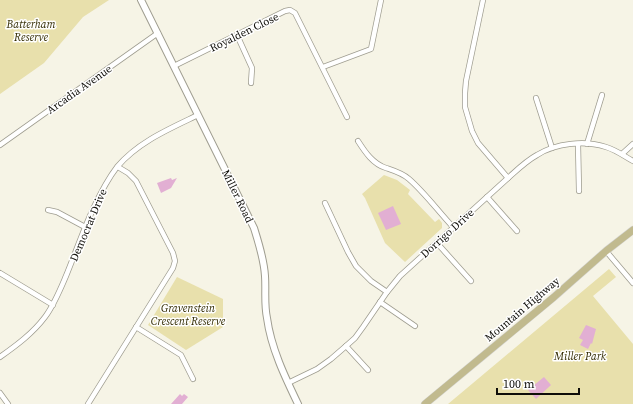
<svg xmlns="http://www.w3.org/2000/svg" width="633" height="404" font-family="'Source Serif 4',serif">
  <rect width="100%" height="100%" fill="#f6f4e6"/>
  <!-- green -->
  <g fill="#e8e0ac">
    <path d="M0,0H109L83,17L44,63L0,94Z"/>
    <path d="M384,175L397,180L410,190L408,194L435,222L439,219L442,223V228L405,262L385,243L365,198L362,194Z"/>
    <path d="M609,269L616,277L593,296L633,344V404H448Z"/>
    <path d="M177,277L223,299V327L186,350L148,325Z"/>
  </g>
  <!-- building -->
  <g fill="#e2afd3">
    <path d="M171,178L172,180L177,178L171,188L161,193L157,183Z"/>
    <path d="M393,206L401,224L386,230L378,213Z"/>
    <path d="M586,325L596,329L592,344L591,343L588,349L580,345L583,340L579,338Z"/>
    <path d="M544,377L551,385L536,399L528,390Z"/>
    <path d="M180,394L182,396L184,394L188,397L182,404H171Z"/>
  </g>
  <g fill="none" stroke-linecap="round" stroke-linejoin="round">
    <!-- minor casing -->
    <g stroke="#9f9d90" stroke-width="6">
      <g id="minor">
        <path d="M483,0L466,81L465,93V107L472,131L478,143L508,178"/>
        <path d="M237,35L252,68L251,83"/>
        <path d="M174,66L285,11L290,10L295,13L347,117"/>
        <path d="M323,67L371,49L381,0"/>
        <path d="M536,98L552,148"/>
        <path d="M358,141C365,152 373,164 386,168C395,171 402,173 409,179C425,193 438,211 453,227"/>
        <path d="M578,144L579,191"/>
        <path d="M587,144L602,95"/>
        <path d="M0,145L158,33"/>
        <path d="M622,154L633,144"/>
        <path d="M487,197L517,231"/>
        <path d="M325,203L348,252L356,266L371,281L387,292"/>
        <path d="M48,210L57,212L85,227"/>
        <path d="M437,243L471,281"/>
        <path d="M606,251L633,283"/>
        <path d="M0,273L53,305"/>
        <path d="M380,302L415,326"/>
        <path d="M136,327L181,355L193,379"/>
        <path d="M346,346L368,370"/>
        <path d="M0,357C17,345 33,333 45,317C54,305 60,290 66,276C75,254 83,231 93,209C100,194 107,180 117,167C138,142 169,129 198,115"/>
        <path d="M288,383L317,369L331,359L346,346L355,338L363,327L387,292L400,276L508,178C517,170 526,161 537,155C556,143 585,140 606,147C616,150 624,156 633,161"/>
        <path d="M0,393L8,404"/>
        <path d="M88,404L173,268L175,261L173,253L136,181L128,173L118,167"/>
      </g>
    </g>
    <!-- secondary casing -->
    <g stroke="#9f9d90" stroke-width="8">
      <path id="secondary" d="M141,0L254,228C259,244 264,259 265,276C266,290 264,304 267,318C271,348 285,377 298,404"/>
    </g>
    <!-- primary casing -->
    <g stroke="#d4d4d3" stroke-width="8">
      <path id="primary" d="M425,404L554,297L606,251L633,230"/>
    </g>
    <!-- minor -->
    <use href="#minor" stroke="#fff" stroke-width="4.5"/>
    <!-- secondary -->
    <use href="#secondary" stroke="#fff" stroke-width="6"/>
    <!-- primary -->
    <use href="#primary" stroke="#c1ba8e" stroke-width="7"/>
  </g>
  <g text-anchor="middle" stroke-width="3" stroke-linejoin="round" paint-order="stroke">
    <!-- park labels -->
    <g font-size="11" font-style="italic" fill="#322b00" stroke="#fff">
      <text x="31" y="28">Batterham<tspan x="31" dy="13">Reserve</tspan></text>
      <text x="188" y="312">Gravenstein<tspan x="188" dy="13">Crescent Reserve</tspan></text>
      <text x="580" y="360">Miller Park</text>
    </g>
    <!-- street labels -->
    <g font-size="11" fill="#0f0e09" stroke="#fff">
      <text transform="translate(244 32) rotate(-26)" y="4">Royalden Close</text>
      <text transform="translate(79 89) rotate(-35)" y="4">Arcadia Avenue</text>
      <text transform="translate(238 196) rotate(64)" y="4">Miller Road</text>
      <text transform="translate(88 225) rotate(-67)" y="4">Democrat Drive</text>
      <text transform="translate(447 233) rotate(-42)" y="4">Dorrigo Drive</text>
      <text transform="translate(522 309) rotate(-40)" y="4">Mountain Highway</text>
    </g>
  </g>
  <!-- scale -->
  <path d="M497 388v6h82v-6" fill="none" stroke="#0f0e09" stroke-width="2"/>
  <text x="503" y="388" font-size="12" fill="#0f0e09" stroke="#ffffff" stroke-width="3" paint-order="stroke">100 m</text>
</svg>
